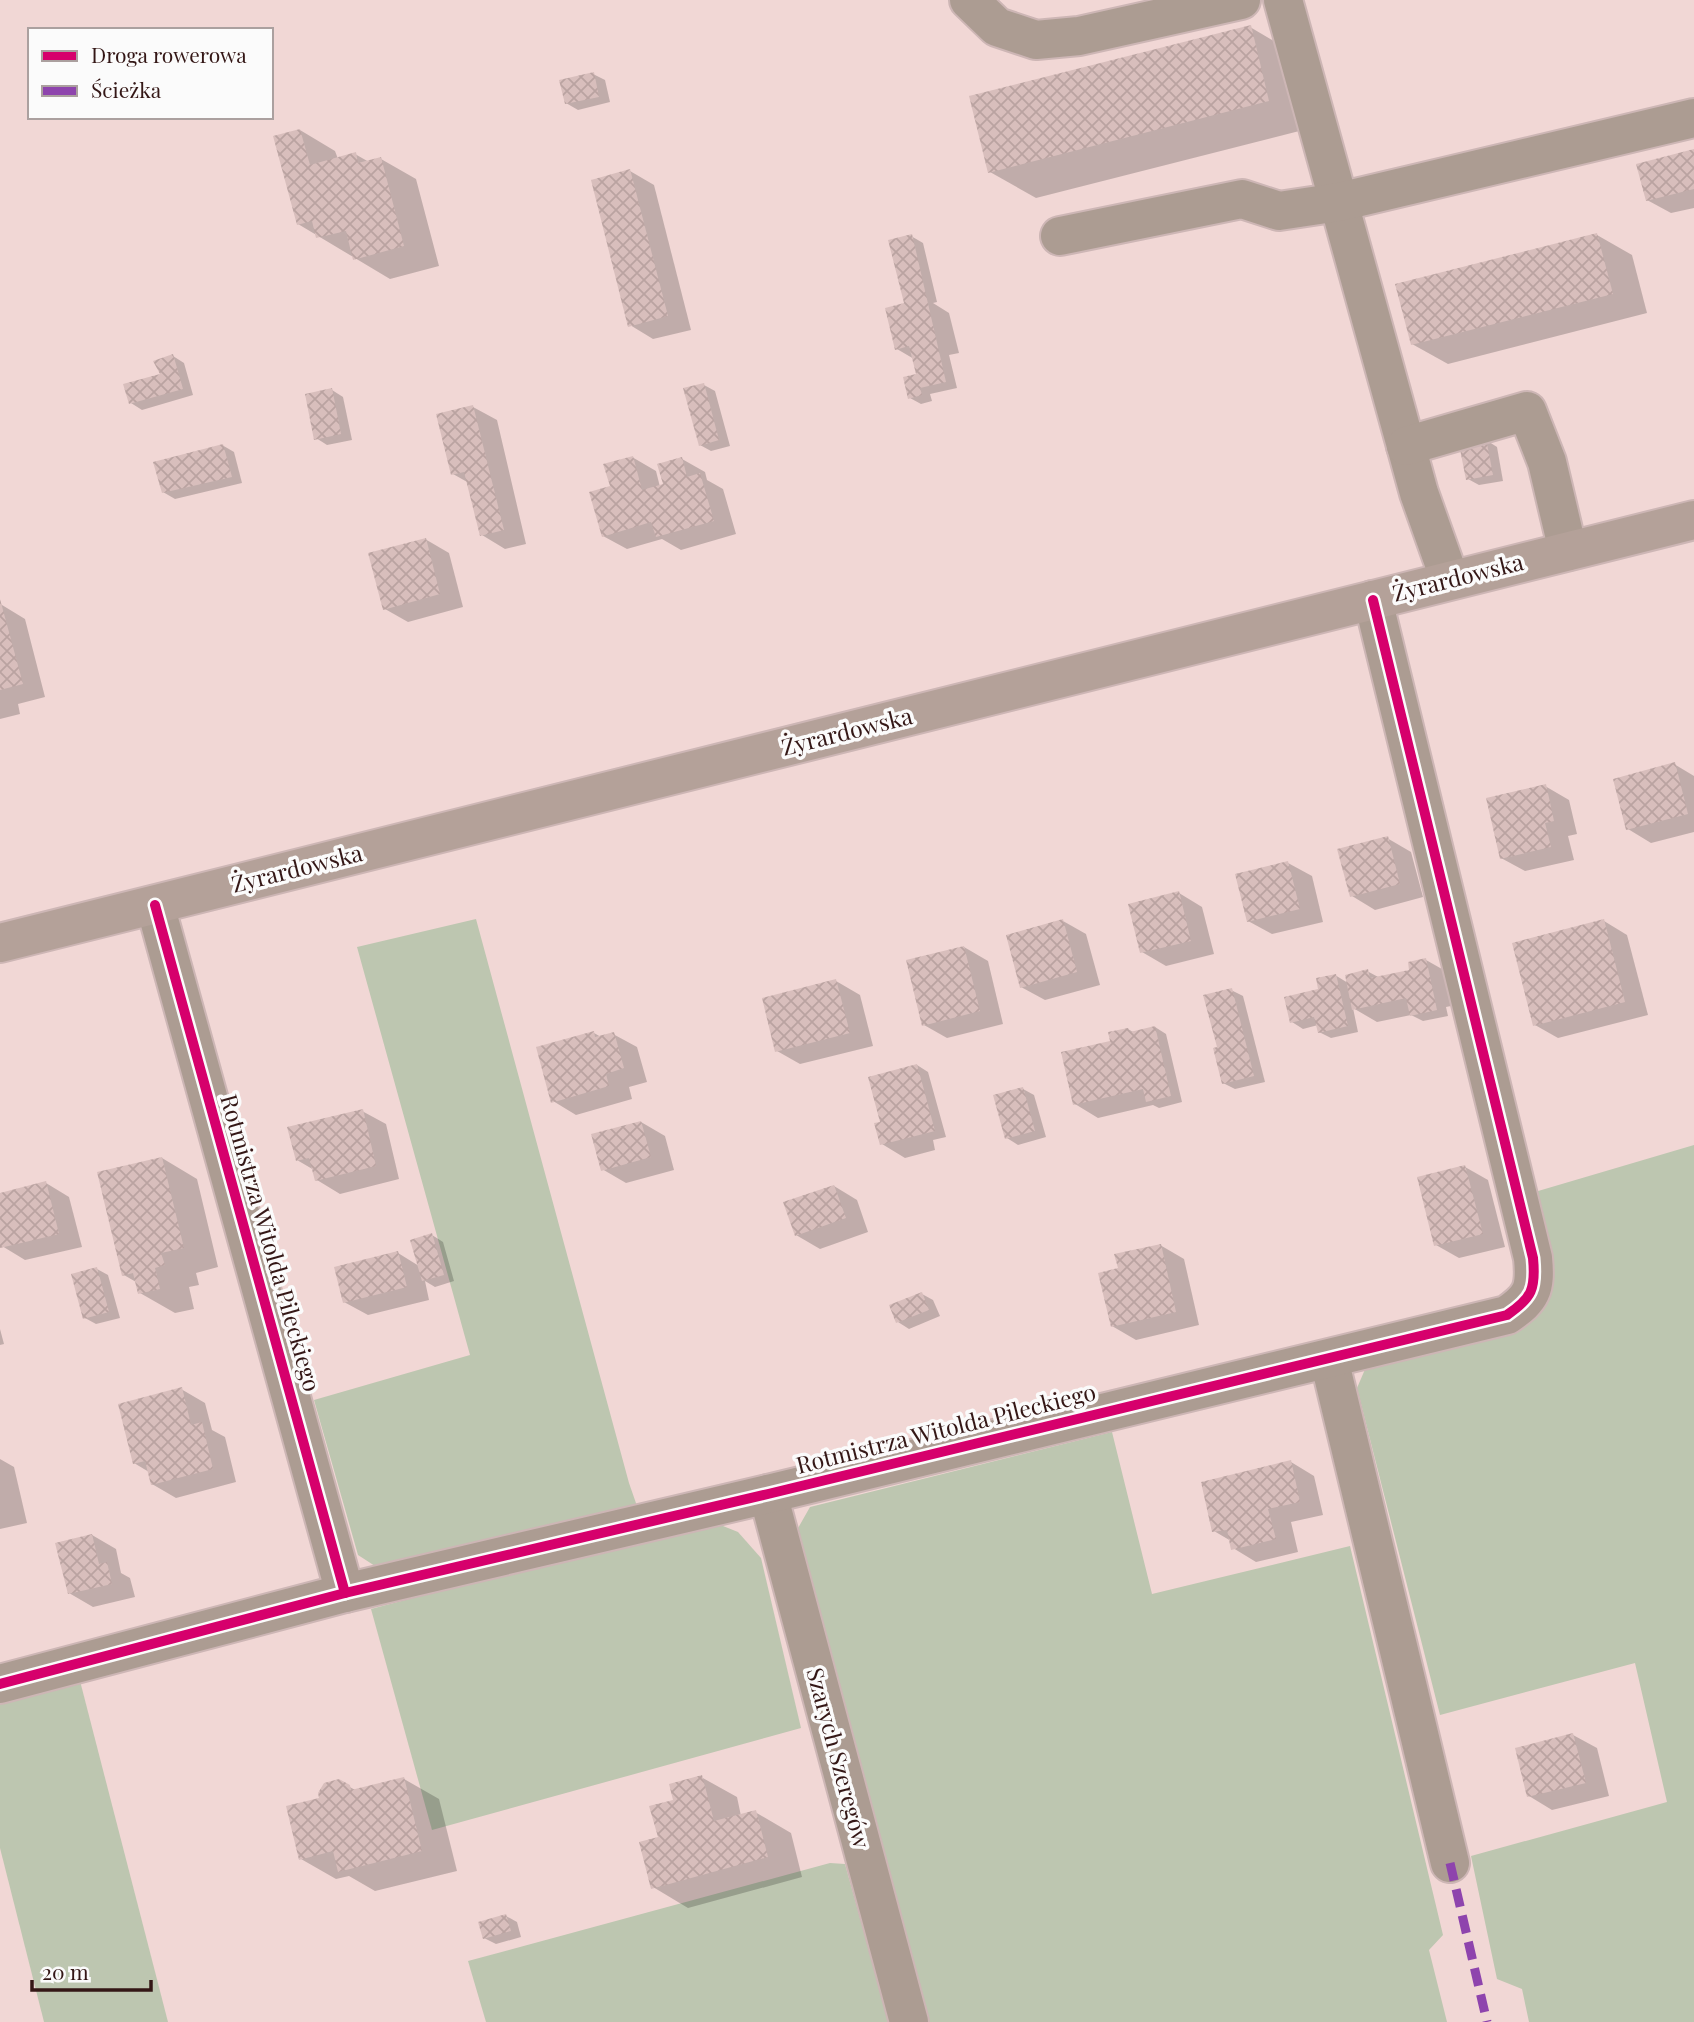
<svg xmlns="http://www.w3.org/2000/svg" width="1694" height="2022" font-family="'Playfair Display',serif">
  <defs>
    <pattern id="building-cross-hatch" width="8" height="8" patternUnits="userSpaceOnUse" patternTransform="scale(1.75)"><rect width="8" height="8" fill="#d8bebc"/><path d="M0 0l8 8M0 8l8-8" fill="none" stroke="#baa3a1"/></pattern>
  </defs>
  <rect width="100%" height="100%" fill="#f1d7d5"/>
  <!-- grass -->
  <g fill="#bdc6b0">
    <path d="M476,919L629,1483L637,1506L375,1566L358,1555L314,1400L470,1355L357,947Z"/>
    <path d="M1694,1145V2022H1529L1522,1989L1497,1979L1471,1856L1667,1802L1635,1663L1440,1715L1357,1388L1366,1367L1506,1332L1528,1194Z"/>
    <path d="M1112,1432L1152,1594L1350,1546L1443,1935L1429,1950L1447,2022H923L793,1537L810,1507Z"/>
    <path d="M708,1520L738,1532L761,1558L801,1728L432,1830L371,1609Z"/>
    <path d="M79,1677L168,2022H44L0,1848V1696Z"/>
    <path d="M830,1863L845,1864L889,2022H486L468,1961Z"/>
  </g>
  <!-- shadow -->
  <g fill="#0003">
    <path d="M1250,27L1296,54L1315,127L1036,198L990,172Z"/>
    <path d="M593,74L605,80L610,102L578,110L566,103Z"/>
    <path d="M300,130L335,151L338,159L355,154L369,162L381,159L416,179L439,266L390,279L298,224Z"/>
    <path d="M1694,151V208L1671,213L1647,200Z"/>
    <path d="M630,171L654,185L691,330L653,339L630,325Z"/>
    <path d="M1597,235L1632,255L1647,313L1448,364L1412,344Z"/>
    <path d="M911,236L923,243L937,302L933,303L949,313L959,353L949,355L957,388L930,394L932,401L921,404L910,398L918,376L914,359L897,349L909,303Z"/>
    <path d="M173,356L184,363L193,395L142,410L131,403L162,375Z"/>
    <path d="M704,385L715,391L730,446L711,451L700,445Z"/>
    <path d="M332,390L343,397L352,440L327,445L316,438Z"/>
    <path d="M473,407L497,420L526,544L505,549L482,535L469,483L453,474Z"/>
    <path d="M1486,440L1497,447L1503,481L1479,485L1468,479Z"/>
    <path d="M222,445L234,452L242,483L175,499L163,492Z"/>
    <path d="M632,457L656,471L660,487L665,486L682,459L705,472L707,480L723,489L736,534L681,550L662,539L627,549L603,536L612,487Z"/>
    <path d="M425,539L449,553L463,607L408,622L385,609Z"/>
    <path d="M2,605L25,619L45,697L18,704L20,714L0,719V606Z"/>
    <path d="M1674,764L1694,776V832L1651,843L1628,829Z"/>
    <path d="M1545,786L1569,800L1577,834L1568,836L1574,860L1525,871L1501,858Z"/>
    <path d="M1387,838L1411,852L1423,897L1375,910L1352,896Z"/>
    <path d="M1288,863L1312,876L1323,922L1272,934L1248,921Z"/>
    <path d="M1179,893L1202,907L1214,954L1166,966L1142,952Z"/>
    <path d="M1063,921L1086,934L1100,985L1045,1000L1021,987Z"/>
    <path d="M1604,921L1627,935L1648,1015L1558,1038L1535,1025Z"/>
    <path d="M964,947L988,961L1003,1024L947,1038L924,1025Z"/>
    <path d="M1426,960L1449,973L1456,1005L1446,1007L1448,1016L1423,1021L1411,1015L1377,1022L1353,1008L1358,1032L1331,1038L1319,1032L1318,1025L1303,1029L1292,1022L1335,975L1348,983L1367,971L1380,978L1411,971Z"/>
    <path d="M836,981L860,995L873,1046L800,1064L777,1051Z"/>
    <path d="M1231,990L1243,996L1265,1082L1235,1089L1223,1083Z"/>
    <path d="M1155,1027L1166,1034L1182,1102L1159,1108L1153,1105L1098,1118L1075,1104L1112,1042L1128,1029L1133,1032Z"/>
    <path d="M594,1033L601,1037L613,1034L637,1047L647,1082L629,1087L632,1099L576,1115L553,1101Z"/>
    <path d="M917,1065L928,1072L946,1137L933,1140L935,1150L905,1158L882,1144V1123Z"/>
    <path d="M1023,1089L1034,1095L1046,1137L1018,1145L1007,1138Z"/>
    <path d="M362,1111L386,1124L399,1179L340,1194L317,1180L314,1170L297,1160Z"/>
    <path d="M641,1122L665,1136L674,1170L626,1183L602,1169Z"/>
    <path d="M162,1158L197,1179L218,1267L196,1273L199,1285L189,1287L194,1309L175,1313L140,1293L136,1282L124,1275Z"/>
    <path d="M1465,1167L1488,1180L1505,1247L1459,1258L1436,1245Z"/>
    <path d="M46,1183L69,1197L82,1247L25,1260L2,1246L0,1239V1194Z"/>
    <path d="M834,1186L857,1200L868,1232L820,1249L796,1235Z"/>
    <path d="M432,1235L443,1242L454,1281L435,1287L425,1281L429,1300L368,1315L344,1302L398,1253L419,1266Z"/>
    <path d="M1160,1245L1184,1259L1199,1325L1136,1340L1112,1326Z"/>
    <path d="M97,1269L108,1275L120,1318L96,1324L85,1318Z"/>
    <path d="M922,1294L933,1300L940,1316L909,1329L898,1322Z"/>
    <path d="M0,1329L4,1344L0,1345Z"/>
    <path d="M181,1389L205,1403L212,1430L225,1437L236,1482L176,1498L152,1484L149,1472L134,1463Z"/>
    <path d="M0,1459L14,1467L27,1523L0,1529Z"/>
    <path d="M1291,1462L1314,1476L1323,1515L1291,1522L1298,1552L1256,1562L1233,1548L1231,1541L1214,1531Z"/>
    <path d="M92,1535L116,1549L121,1573L130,1578L135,1597L93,1607L69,1593Z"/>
    <path d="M1573,1735L1597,1748L1609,1796L1552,1810L1529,1796Z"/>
    <path d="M701,1777L737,1797L741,1816L755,1812L791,1833L802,1877L688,1908L653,1887L660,1838Z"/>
    <path d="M404,1779L439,1799L457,1871L375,1891L349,1876L336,1879L301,1859L321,1799L339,1781L357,1791Z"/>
    <path d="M506,1916L517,1922L521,1937L496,1944L484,1938Z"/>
  </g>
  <!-- building -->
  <g fill="url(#building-cross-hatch)">
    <path d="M1251,25L1269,101L988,173L969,96Z"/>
    <path d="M594,72L599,97L565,104L559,80Z"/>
    <path d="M300,129L310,165L356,152L358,163L381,157L404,246L353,260L346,231L316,238L312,221L297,225L273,136Z"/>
    <path d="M1694,149V189L1646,201L1636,164Z"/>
    <path d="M630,169L668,316L628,327L591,180Z"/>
    <path d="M1597,233L1613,294L1411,345L1395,284Z"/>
    <path d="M912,234L946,382L920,388L922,395L908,399L903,377L916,374L909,346L895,350L885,308L904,303L888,240Z"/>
    <path d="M173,354L183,389L129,404L123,384L160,374L153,361Z"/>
    <path d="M704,383L719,440L699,446L683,388Z"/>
    <path d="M332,388L341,434L314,440L305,394Z"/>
    <path d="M473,405L504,530L480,536L464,472L451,475L436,414Z"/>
    <path d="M1486,438L1493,475L1466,480L1459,444Z"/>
    <path d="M223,444L232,477L162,493L153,462Z"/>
    <path d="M633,456L642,490L663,484L657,464L682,457L687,477L700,473L714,521L656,537L651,522L602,537L589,492L610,486L603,464Z"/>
    <path d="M426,538L440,594L383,610L368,553Z"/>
    <path d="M0,599L23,684L0,690Z"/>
    <path d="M1675,762L1688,814L1626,830L1613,779Z"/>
    <path d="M1546,784L1554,821L1545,823L1551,847L1500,859L1486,798Z"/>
    <path d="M1388,836L1400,884L1350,897L1337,849Z"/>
    <path d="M1288,861L1300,909L1247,922L1235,874Z"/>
    <path d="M1179,891L1191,941L1140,953L1128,904Z"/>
    <path d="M1063,919L1077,972L1020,988L1006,935Z"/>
    <path d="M1604,919L1625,1002L1533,1026L1512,943Z"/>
    <path d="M964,946L980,1011L922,1026L906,960Z"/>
    <path d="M1426,958L1437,1010L1410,1016L1406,998L1352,1010L1345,975L1368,969L1370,978L1409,970L1408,962Z"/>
    <path d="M1336,974L1348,1026L1318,1033L1314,1017L1290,1023L1284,997L1318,989L1316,978Z"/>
    <path d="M836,979L850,1033L775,1052L762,998Z"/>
    <path d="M1232,988L1254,1076L1222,1084L1213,1048L1217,1047L1203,995Z"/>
    <path d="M1155,1026L1171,1096L1146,1102L1143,1089L1073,1105L1061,1052L1110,1041L1108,1032L1128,1028L1130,1032Z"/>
    <path d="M594,1031L595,1037L614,1032L624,1068L606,1074L609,1086L551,1103L536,1047Z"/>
    <path d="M917,1064L935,1131L880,1145L874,1123L880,1122L868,1077Z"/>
    <path d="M1023,1087L1035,1131L1005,1139L993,1095Z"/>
    <path d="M363,1109L376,1166L315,1181L309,1158L296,1161L287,1127Z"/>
    <path d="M641,1121L651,1157L601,1171L591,1134Z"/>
    <path d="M162,1157L184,1248L161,1253L165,1265L155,1268L160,1289L138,1294L133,1273L122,1276L97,1172Z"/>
    <path d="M1465,1165L1483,1234L1434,1246L1417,1177Z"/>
    <path d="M46,1181L59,1234L0,1248V1193Z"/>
    <path d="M834,1185L846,1218L795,1236L783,1202Z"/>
    <path d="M432,1233L444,1275L422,1281L410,1240Z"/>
    <path d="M1161,1244L1176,1312L1111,1327L1098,1273L1118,1268L1114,1254Z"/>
    <path d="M398,1251L407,1287L343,1303L334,1267Z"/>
    <path d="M97,1267L109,1312L83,1319L71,1274Z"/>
    <path d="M922,1292L929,1310L896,1323L889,1305Z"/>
    <path d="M182,1387L191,1425L202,1422L213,1469L151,1485L145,1461L133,1464L118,1404Z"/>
    <path d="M1291,1460L1300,1502L1268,1509L1276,1539L1231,1550L1227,1530L1212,1532L1201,1482Z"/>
    <path d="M92,1534L99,1564L107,1562L112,1584L68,1594L55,1543Z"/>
    <path d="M1573,1733L1586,1783L1527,1797L1515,1748Z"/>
    <path d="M702,1775L714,1821L756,1810L768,1857L651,1889L639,1842L658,1837L649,1806L673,1800L669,1784Z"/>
    <path d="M404,1777L422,1851L338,1872L333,1851L299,1860L286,1806L319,1798L318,1793L324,1783L339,1779L350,1785L351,1790Z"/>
    <path d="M506,1914L511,1931L483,1939L478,1922Z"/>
  </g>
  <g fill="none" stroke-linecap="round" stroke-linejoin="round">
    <!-- minor casing -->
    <g stroke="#cdb6b5" stroke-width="42">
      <g id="minor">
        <path d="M969,0L997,27L1036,40L1079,36L1241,0"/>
        <path d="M1283,0L1419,493L1450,580"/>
        <path d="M1060,236L1242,199L1279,211L1339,202L1694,118"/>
        <path d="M1406,446L1527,411L1547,462L1568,551"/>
        <path d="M155,905L345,1593"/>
        <path d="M1329,1359L1450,1863"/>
        <path d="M768,1494L909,2022"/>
        <path d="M0,1684L345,1593L768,1494L1507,1315C1532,1298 1536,1289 1533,1258L1373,600"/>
      </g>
    </g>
    <!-- major casing -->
    <g stroke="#cdb6b5" stroke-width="42">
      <path id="major" d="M0,943L1694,520"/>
    </g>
    <!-- minor -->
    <use href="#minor" stroke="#ac9c92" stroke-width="38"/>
    <!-- major -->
    <use href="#major" stroke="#b4a199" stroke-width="38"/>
    <!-- quiet -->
    <path stroke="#8e44ad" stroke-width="9" stroke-dasharray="18 9" stroke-linecap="butt" d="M1450,1863L1487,2022"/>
    <!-- cycleway casing -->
    <g stroke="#fbfbfb" stroke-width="15">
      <g id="cycleway">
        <path d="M155,905L345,1593"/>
        <path d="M0,1684L345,1593L768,1494L1507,1315C1532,1298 1536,1289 1533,1258L1373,600"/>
      </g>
    </g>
    <!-- cycleway -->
    <use href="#cycleway" stroke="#d6006c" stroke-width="10"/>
  </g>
  <g text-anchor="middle" stroke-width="7" stroke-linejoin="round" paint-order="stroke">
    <!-- street labels -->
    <g font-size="23" fill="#341716" stroke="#fbfbfb">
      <text transform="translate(1458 578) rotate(-14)" y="8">Żyrardowska</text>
      <text transform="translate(847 732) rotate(-14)" y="8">Żyrardowska</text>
      <text transform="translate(297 869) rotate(-14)" y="8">Żyrardowska</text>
      <text transform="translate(270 1243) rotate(74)" y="8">Rotmistrza Witolda Pileckiego</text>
      <text transform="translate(946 1429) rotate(-14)" y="8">Rotmistrza Witolda Pileckiego</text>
      <text transform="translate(838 1758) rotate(75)" y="8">Szarych Szeregów</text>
    </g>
  </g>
  <!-- legend -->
  <rect x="28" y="28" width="245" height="91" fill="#fbfbfb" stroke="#aba09f" stroke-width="2"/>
  <rect x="42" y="51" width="35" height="10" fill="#d6006c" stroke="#aba09f" stroke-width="2"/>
  <text x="91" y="63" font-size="21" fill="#341716">Droga rowerowa</text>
  <rect x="42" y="86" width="35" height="10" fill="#8e44ad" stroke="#aba09f" stroke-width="2"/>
  <text x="91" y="98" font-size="21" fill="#341716">Ścieżka</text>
  <!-- scale -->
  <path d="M32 1980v10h119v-10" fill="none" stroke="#341716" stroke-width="3.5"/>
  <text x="42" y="1980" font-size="21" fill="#341716" stroke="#fbfbfb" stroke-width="5" paint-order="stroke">20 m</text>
</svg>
